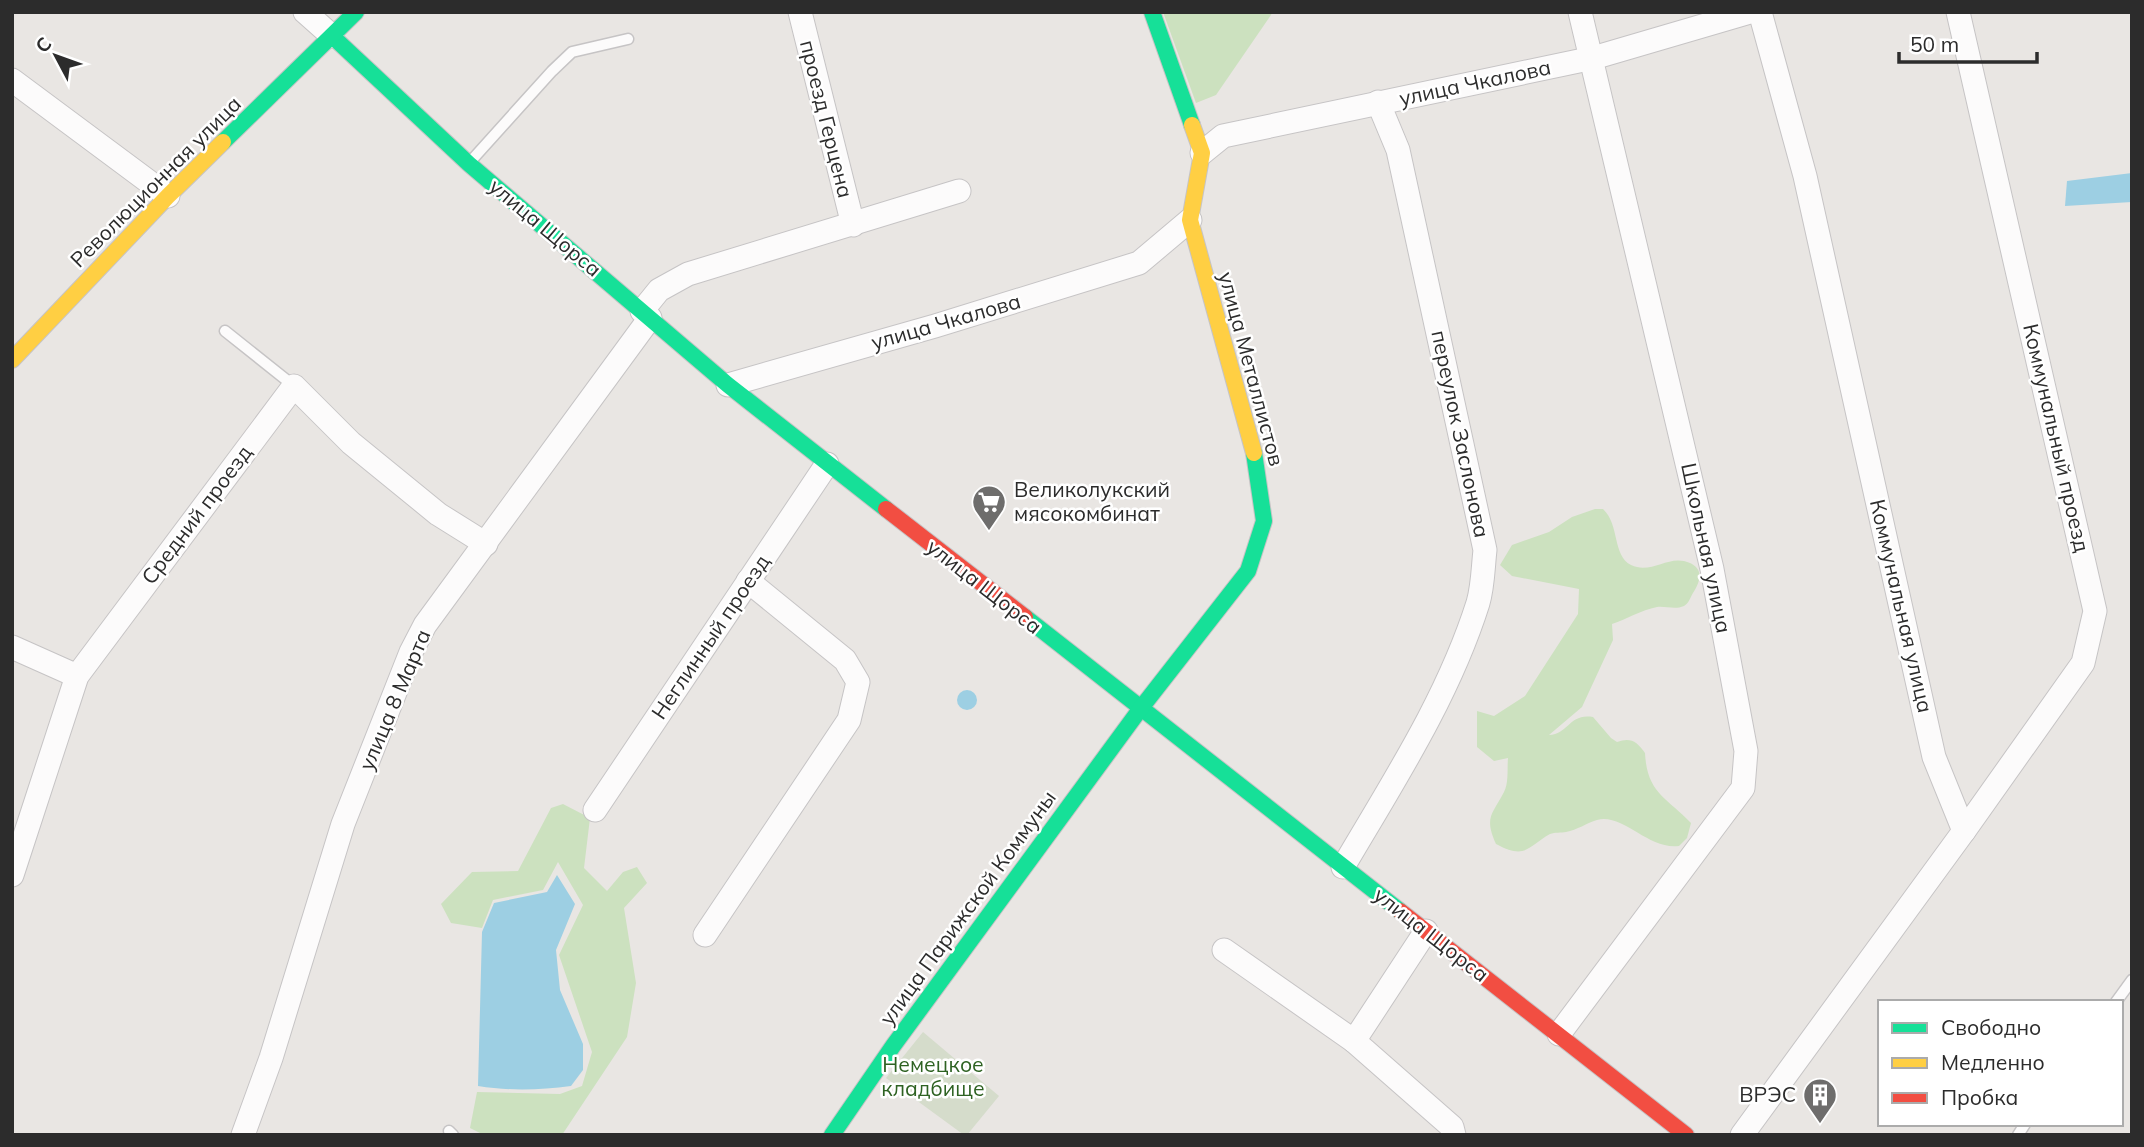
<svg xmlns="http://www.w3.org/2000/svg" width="2144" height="1147" font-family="Mulish,sans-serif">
  <rect width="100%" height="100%" fill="#e9e6e3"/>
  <!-- green -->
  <g fill="#cce1bf">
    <path d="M1163,12H1273L1216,95L1196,103Z"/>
    <path d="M1595,509H1603C1620,525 1612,555 1631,565C1650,574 1666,557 1684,561C1704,566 1702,579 1693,593C1690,598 1689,603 1684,606C1675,610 1666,606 1657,607C1641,610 1627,619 1612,624L1613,640L1582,707L1549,735C1569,734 1569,713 1593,717L1611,738L1617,742C1630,737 1637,741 1645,753C1647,793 1666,797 1691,823L1687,838L1679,846C1648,850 1623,813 1597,820C1587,823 1577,830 1566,832C1561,833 1555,832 1550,834C1527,847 1526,860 1496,844C1484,817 1492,815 1504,792C1509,783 1507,767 1508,758L1494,761L1477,747V711L1494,716L1525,696L1578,614L1579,589L1512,576L1500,565L1512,545L1549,532L1572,517Z"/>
    <path d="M563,804L590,818L584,868L607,891L623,872L637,867L647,883L624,908L636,983L627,1037L562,1135H484L470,1128L477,1092L560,1094L582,1086L592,1052L559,955L583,905L558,862L543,890L493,900L482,928L451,923L441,904L472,872L518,871L551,808Z"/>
  </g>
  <!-- cemetery -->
  <path fill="#d5dccb" d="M923,1032L999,1096L967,1135H964L886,1078Z"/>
  <!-- water -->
  <g fill="#9dcfe3">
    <path d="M2132,173V202L2065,206L2067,181Z"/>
    <circle cx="967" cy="700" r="10"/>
    <path d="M557,875L575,904L556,950L560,990L583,1044V1070L571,1086C540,1090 509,1091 478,1086L482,932L494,903L547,892Z"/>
  </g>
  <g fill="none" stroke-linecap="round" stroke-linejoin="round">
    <!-- lane casing -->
    <g stroke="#c6c4c5" stroke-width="13">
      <g id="lane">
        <path d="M470,162L552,71L572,52L628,39"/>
        <path d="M225,331L294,386"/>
        <path d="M2116,1002L2132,980"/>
        <path d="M449,1131L453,1135"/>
        <path d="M2018,1135L2025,1124"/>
      </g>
    </g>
    <!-- street casing -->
    <g stroke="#c6c4c5" stroke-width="25">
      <g id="street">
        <path d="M305,12L332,36"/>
        <path d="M800,12L853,225"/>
        <path d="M1958,12L2095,611L2083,663L1964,831"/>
        <path d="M12,80L168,196"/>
        <path d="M1202,153L1223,136L1593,58L1750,12"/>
        <path d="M642,311L659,290L688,274L959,191"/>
        <path d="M728,385L935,326L1139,263L1190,220"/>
        <path d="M12,647L77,676"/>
        <path d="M595,810L827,464"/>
        <path d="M1343,867C1393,782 1448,698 1478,603C1483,586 1483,567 1485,550L1398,150L1378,102"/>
        <path d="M12,875L77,676L294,386L351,443L438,514L486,544"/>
        <path d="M1426,931L1354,1041L1452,1127L1454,1135"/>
        <path d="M705,935L849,720L858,682L845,660L748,581"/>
        <path d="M1224,950L1354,1041"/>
        <path d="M1559,1034L1743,788L1746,751L1712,569L1580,12"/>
        <path d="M243,1135L271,1058L343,824L411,652L425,625L650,318"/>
        <path d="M1742,1135L1964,831L1934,757L1805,176L1760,12"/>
      </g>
    </g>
    <!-- fast casing -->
    <g stroke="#c6c4c5" stroke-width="18">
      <g id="fast">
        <path d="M1152,12L1192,125"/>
        <path d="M332,36L469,164L728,385L886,509"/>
        <path d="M223,142L356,12"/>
        <path d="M1025,617L1400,911"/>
        <path d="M832,1135L893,1046L1141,708L1248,571L1264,521L1254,453"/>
      </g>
    </g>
    <!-- slow casing -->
    <g stroke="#c6c4c5" stroke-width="18">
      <g id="slow">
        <path d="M1192,125L1202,153L1190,220L1254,453"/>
        <path d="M12,360L168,196L223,142"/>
      </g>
    </g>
    <!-- jam casing -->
    <g stroke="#c6c4c5" stroke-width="18">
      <g id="jam">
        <path d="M886,509L1025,617"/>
        <path d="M1400,911L1686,1135"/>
      </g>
    </g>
    <!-- lane -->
    <use href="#lane" stroke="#fcfbfb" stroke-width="10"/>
    <!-- street -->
    <use href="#street" stroke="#fcfbfb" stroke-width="23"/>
    <!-- fast -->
    <use href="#fast" stroke="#16e098" stroke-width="16"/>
    <!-- slow -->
    <use href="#slow" stroke="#ffcf43" stroke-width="16"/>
    <!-- jam -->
    <use href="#jam" stroke="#f24e42" stroke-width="16"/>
  </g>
  <!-- icons -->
  <defs>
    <g id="supermarket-pin" transform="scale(1.75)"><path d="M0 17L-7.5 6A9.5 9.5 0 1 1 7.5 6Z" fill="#6e6d6c" stroke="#fff"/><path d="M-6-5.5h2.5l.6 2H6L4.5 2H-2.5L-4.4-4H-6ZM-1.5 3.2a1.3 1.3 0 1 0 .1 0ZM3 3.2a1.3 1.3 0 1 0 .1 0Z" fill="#fff"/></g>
    <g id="building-pin" transform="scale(1.75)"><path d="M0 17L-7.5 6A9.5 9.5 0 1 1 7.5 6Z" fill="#6e6d6c" stroke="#fff"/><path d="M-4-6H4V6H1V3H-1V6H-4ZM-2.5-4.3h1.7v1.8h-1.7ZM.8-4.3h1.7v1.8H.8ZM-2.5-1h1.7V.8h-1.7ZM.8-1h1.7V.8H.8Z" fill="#fff"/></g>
  </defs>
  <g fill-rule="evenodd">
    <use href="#supermarket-pin" x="989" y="502"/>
    <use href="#building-pin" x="1820" y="1095"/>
  </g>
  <g text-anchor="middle" stroke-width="5" stroke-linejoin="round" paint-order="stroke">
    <!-- street labels -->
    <g font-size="21" fill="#2c2c2c" stroke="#fff">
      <text transform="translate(1475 83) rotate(-12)" y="7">улица Чкалова</text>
      <text transform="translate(826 119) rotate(76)" y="7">проезд Герцена</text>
      <text transform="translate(156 182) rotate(-45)" y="7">Революционная улица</text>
      <text transform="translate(545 228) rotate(40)" y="7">улица Щорса</text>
      <text transform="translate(946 322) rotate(-16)" y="7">улица Чкалова</text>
      <text transform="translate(1251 369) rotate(75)" y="7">улица Металлистов</text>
      <text transform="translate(1460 434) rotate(78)" y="7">переулок Заслонова</text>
      <text transform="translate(2056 438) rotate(77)" y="7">Коммунальный проезд</text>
      <text transform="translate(197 515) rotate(-53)" y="7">Средний проезд</text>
      <text transform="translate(1706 548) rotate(78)" y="7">Школьная улица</text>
      <text transform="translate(984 587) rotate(38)" y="7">улица Щорса</text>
      <text transform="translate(1901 606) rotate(77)" y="7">Коммунальная улица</text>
      <text transform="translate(711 637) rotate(-56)" y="7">Неглинный проезд</text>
      <text transform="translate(395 700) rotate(-67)" y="7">улица 8 Марта</text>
      <text transform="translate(968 908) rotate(-54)" y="7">улица Парижской Коммуны</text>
      <text transform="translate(1431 935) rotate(38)" y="7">улица Щорса</text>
    </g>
    <!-- poi labels -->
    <g font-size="21" fill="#2c2c2c" stroke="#fff" text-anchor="start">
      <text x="1014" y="497">Великолукский<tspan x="1014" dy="24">мясокомбинат</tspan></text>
      <text x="1796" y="1102" text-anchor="end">ВРЭС</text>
    </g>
    <!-- park labels -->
    <g font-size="21" fill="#2e6222" stroke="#fff">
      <text x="933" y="1072">Немецкое<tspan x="933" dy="24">кладбище</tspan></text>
    </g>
  </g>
  <!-- border -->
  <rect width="2144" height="1147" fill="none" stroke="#2c2c2c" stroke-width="28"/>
  <!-- legend -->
  <rect x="1878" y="1000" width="245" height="126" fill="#ffffff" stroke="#ababab" stroke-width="2"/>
  <rect x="1892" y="1023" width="35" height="10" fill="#16e098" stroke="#ababab" stroke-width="2"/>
  <text x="1941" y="1035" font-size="21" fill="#2c2c2c">Свободно</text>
  <rect x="1892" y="1058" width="35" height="10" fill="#ffcf43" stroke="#ababab" stroke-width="2"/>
  <text x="1941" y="1070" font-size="21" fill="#2c2c2c">Медленно</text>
  <rect x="1892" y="1093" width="35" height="10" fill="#f24e42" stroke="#ababab" stroke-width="2"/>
  <text x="1941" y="1105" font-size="21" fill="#2c2c2c">Пробка</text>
  <!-- north arrow -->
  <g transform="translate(56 56) rotate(311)" stroke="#ffffff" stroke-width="5" paint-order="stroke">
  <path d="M0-5L12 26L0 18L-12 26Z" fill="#2c2c2c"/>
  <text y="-10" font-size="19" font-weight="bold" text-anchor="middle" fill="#2c2c2c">С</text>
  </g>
  <!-- scale -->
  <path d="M1899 52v10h138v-10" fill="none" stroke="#2c2c2c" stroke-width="3.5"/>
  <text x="1910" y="52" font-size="21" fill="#2c2c2c" stroke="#ffffff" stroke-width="5" paint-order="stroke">50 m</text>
</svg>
